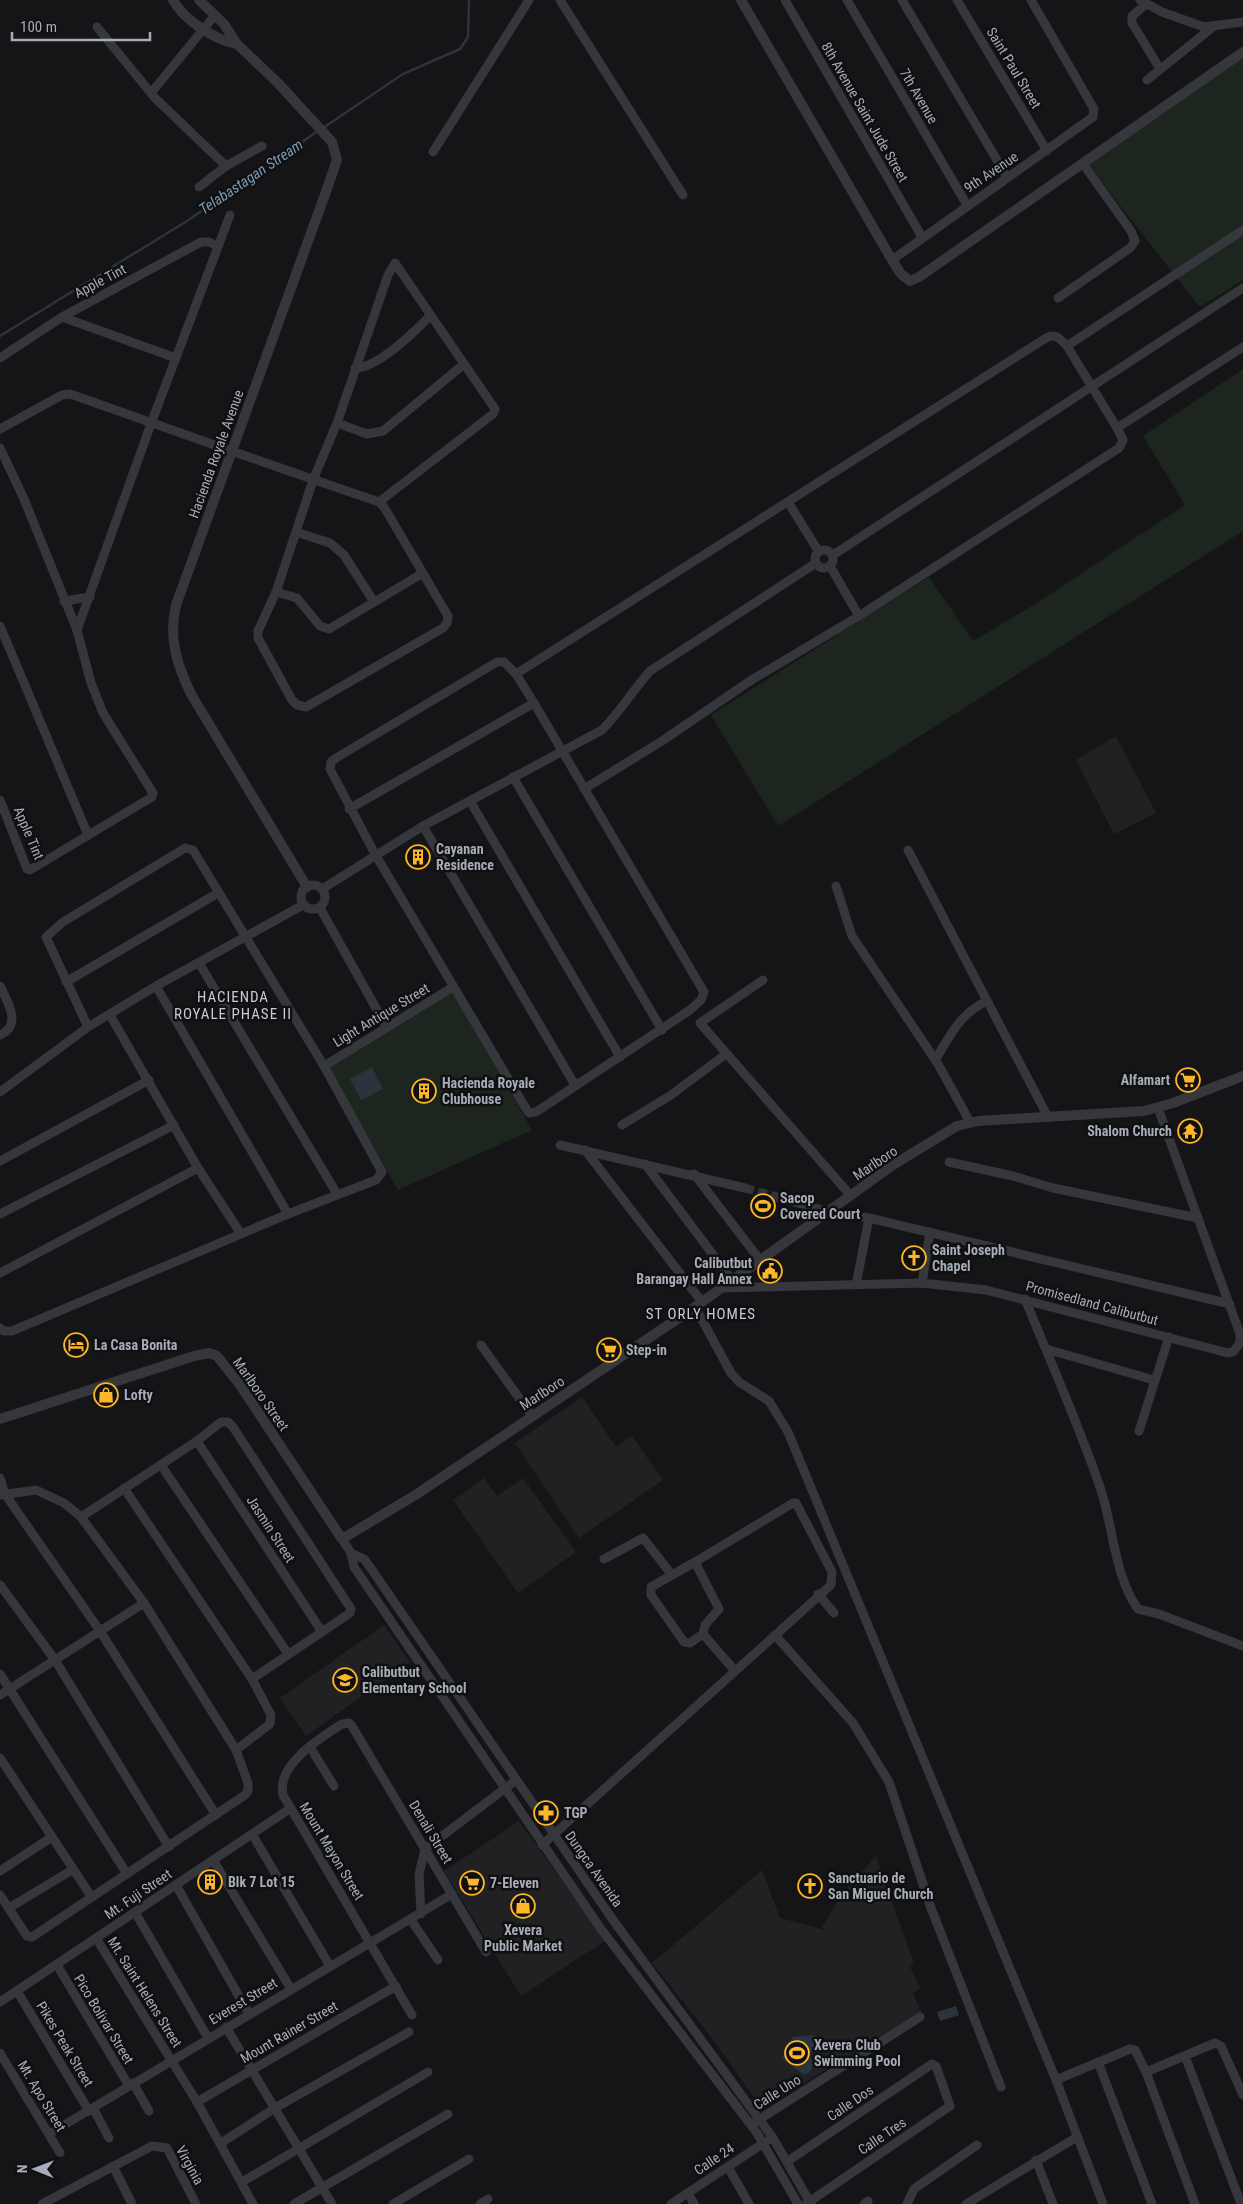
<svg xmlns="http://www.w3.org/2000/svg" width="1243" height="2204" font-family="'Roboto Condensed',sans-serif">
  <rect width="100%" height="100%" fill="#151517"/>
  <!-- built -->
  <g fill="#212124">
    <path d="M1116,736L1156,813L1114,834L1076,760Z"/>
    <path d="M582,1397L616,1447L632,1436L663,1480L579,1538L515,1443Z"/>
    <path d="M484,1478L497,1496L523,1478L576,1552L518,1593L453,1500Z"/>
    <path d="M384,1625L410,1662L306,1736L280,1698Z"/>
    <path d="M519,1821L605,1941L521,1996L444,1871Z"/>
    <path d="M876,1856L914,1964L910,1967L920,1988L913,1993L921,2012L768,2105L752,2095L712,2038L652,1963L762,1870L780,1918L825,1930L822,1927L844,1892Z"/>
  </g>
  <!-- green -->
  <g fill="#1d261e">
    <path d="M1243,53V280L1200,307L1087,164Z"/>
    <path d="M1243,369V531L778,826L711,715L929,577L973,641L1040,601L1185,505L1143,436Z"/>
    <path d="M451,987L532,1130L398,1190L325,1062Z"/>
  </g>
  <!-- water -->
  <g fill="#2b343c">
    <path d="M372,1067L383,1089L361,1100L350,1079Z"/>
    <path d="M956,2006L959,2015L940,2021L937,2012Z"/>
    <path d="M814,2035L823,2046L816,2051L814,2050L807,2055L814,2062L810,2072L804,2075L782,2058L793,2037Z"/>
  </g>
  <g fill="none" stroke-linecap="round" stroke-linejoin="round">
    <!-- stream -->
    <g stroke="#2b343c" stroke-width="2.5">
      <path d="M323,128L403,74L460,49L468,37L469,0"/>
      <path d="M0,336L187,221L318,131"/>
    </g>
    <!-- minor-tunnel -->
    <path stroke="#323337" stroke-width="9" stroke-dasharray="9 4.5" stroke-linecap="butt" d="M745,1188L787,1200"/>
    <!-- minor -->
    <g stroke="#36373d" stroke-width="9">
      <path d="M560,0L683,195"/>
      <path d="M785,0L922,237"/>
      <path d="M847,0L967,205"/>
      <path d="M902,0L1007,177"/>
      <path d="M957,0L1047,151"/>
      <path d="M1140,0L1162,12L1204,27L1243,22"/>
      <path d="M1146,4L1132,16V23L1160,69"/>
      <path d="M97,27L155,98L226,166"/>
      <path d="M1147,80L1214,26"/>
      <path d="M151,93L215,15"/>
      <path d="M433,152L529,0"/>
      <path d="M199,187L226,166L262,146"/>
      <path d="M892,260L1093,117L1094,109L1031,0"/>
      <path d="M1058,298L1130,248L1135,241L1131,231L1083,164"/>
      <path d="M62,317L176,358"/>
      <path d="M1067,346L1117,428"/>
      <path d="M0,358L62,317L201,242H209L218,246"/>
      <path d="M355,368C378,368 414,332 430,316"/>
      <path d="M337,423L367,434L383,431L463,365"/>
      <path d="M0,429L62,395L70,394C173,430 275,467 379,502L384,507L448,616L447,623L443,628L306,707L297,705L292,700L258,638V631L276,592L313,480L337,423L388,275L395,263L495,409L493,414L379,502"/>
      <path d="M0,448L24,499L77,630"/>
      <path d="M788,502L819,552"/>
      <path d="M296,532L330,543L344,555L374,602"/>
      <circle cx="824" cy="559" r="9"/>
      <path d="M833,555L1243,288"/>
      <path d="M830,566L859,616"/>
      <path d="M276,592L297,598L320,626L329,629L423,573"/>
      <path d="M64,601L90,597"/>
      <path d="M0,626L88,835"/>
      <path d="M497,662H504L516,674L534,703L704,992L701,1000L690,1010L536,1112L529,1113L525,1107L375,854L330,769L331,762L336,758Z"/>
      <path d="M516,674L1046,338C1056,333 1059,338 1067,346L1243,230"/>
      <path d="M513,777L662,1030"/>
      <path d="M584,789L662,741L753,679L859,616L1119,448L1123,440L1117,428L1243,347"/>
      <path d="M0,800L27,869L30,870L152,797L153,793L103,713L91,683L77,630L152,421L230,215"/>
      <path d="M470,801L620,1057"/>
      <path d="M349,809L534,703"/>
      <path d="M423,826L575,1085"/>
      <path d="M908,850L1048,1117"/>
      <circle cx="313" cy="897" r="12"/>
      <path d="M836,886L852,936L938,1064L970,1122"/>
      <path d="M322,889L423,826L602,730C620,712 633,690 650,671L816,563"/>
      <path d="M320,908L386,1026"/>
      <path d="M199,963L337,1194"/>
      <path d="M763,980L700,1023L851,1196"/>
      <path d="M66,982L218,893"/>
      <path d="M0,986C7,1001 23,1025 0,1035"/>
      <path d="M156,986L288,1214"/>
      <path d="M110,1015L198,1168L241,1234"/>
      <path d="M88,1027L156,986L303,905"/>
      <path d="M935,1060C951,1035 959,1014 987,1001"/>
      <path d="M324,1066L453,987"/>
      <path d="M0,1092L88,1027L46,937L63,922L185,848L193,850L324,1066L382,1172L376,1180L288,1214L12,1331H3L0,1328"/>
      <path d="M622,1125L671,1095L726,1054"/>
      <path d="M560,1145L745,1188"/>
      <path d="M585,1150L702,1302"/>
      <path d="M0,1161L149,1080"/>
      <path d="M949,1162L1013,1176L1053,1188L1198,1218"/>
      <path d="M645,1164L732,1280"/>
      <path d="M694,1174L760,1260"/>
      <path d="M787,1200L830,1212L869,1218L1230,1304"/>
      <path d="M0,1214L174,1125"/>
      <path d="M0,1273L198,1168"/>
      <path d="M922,1283L930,1232"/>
      <path d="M856,1285L869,1218"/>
      <path d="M721,1288L922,1283L986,1290L1228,1353L1233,1352L1240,1343V1334L1158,1108"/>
      <path d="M1025,1299C1051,1363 1079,1425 1101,1490C1113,1527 1115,1578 1138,1609L1159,1614L1243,1646"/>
      <path d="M695,1307L731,1373L739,1382L769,1401L788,1432L1056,2080L1103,2204"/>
      <path d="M481,1345L532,1416"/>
      <path d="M1046,1349L1154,1380"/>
      <path d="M1139,1431L1169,1337"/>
      <path d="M197,1441L322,1632"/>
      <path d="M161,1465L288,1654"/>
      <path d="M0,1478L5,1494L100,1631L216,1815"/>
      <path d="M124,1488L252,1679L271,1715L270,1724L236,1750"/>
      <path d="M0,1495L36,1490L64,1503L81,1517L144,1603L236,1750L248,1783V1791L245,1795L32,1937L27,1936L0,1895"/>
      <path d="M81,1517L197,1441L221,1422H228L233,1427L351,1609L350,1613L252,1679"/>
      <path d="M342,1539L351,1553L354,1567L601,1929L757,2133L798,2204"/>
      <path d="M351,1553L364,1559L370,1567L613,1920L773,2138L811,2204"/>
      <path d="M604,1559L643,1538L672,1575L695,1562L719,1609L705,1625L703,1634L735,1671"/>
      <path d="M672,1575L651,1587V1595L684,1642L690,1643L703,1634"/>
      <path d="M0,1585L55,1660L169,1847"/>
      <path d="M818,1594L834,1613"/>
      <path d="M775,1635L853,1723L889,1782L931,1908L1001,2087"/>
      <path d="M0,1674L127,1874"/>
      <path d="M0,1695L144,1603"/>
      <path d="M310,1747L334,1786"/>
      <path d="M0,1758L91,1896"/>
      <path d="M252,1834L330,1966"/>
      <path d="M542,1845L831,1585L832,1572L796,1503H793L695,1562"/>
      <path d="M213,1860L291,1989"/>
      <path d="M0,1871L52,1837"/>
      <path d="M176,1885L249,2014"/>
      <path d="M9,1908L72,1870"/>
      <path d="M135,1912L208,2038"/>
      <path d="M421,1914L419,1874L425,1849L516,1780"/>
      <path d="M411,1920L438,1960"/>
      <path d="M96,1938L197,2102L253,2204"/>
      <path d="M57,1965L129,2086"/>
      <path d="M17,1991L89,2111"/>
      <path d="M0,2002L291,1808"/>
      <path d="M412,2015L283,1795C276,1765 320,1738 342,1724L349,1723L352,1726L486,1952"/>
      <path d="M226,2027L332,2204"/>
      <path d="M0,2053L60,2153"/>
      <path d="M1185,2056L1241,2204"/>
      <path d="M1098,2062L1152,2204"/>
      <path d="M1146,2072L1215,2043L1221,2046L1243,2095"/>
      <path d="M1056,2080L1130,2049L1135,2050L1146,2072L1195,2204"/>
      <path d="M133,2083L149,2111"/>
      <path d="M197,2102L396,1986"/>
      <path d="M93,2108L109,2138"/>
      <path d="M755,2122L920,2017"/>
      <path d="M49,2134L452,1894"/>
      <path d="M221,2143L275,2108L409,2032"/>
      <path d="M1036,2160L1053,2204"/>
      <path d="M788,2161L932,2064L936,2066L950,2106L806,2204"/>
      <path d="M113,2166L132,2204"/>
      <path d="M728,2167L749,2204"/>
      <path d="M242,2182L428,2072"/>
      <path d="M688,2193L694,2204"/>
      <path d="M42,2204L152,2146L167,2148L196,2204"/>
      <path d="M294,2204L448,2114"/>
      <path d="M393,2204L469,2159"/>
      <path d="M480,2204L488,2199"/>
      <path d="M671,2204L767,2141"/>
      <path d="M864,2204L868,2201"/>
      <path d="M907,2204L914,2189L977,2145"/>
      <path d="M966,2204L1077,2137"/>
    </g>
    <!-- tertiary -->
    <g stroke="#36373d" stroke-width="10">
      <path d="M173,0C184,20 215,40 237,44"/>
      <path d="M199,0L224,24L237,44L278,83L332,142L337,160L323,200L176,605C168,637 177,665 191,694L307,887"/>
      <path d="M741,0L892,260L901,274L910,281L919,277L1243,52"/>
      <path d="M0,1419L194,1356L209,1353L217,1356L240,1385L342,1539L417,1494L695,1307L893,1165L957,1126L978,1121L1144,1111L1173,1103L1243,1076"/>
    </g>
  </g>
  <!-- icons -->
  <defs>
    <g id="building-ring" transform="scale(1.25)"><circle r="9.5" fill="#101012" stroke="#fcb628" stroke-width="1.5"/><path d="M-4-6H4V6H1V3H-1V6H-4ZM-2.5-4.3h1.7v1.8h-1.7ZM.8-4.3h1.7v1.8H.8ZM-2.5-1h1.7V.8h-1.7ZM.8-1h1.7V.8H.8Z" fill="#fcb628"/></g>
    <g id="supermarket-ring" transform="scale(1.25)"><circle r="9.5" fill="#101012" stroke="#fcb628" stroke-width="1.5"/><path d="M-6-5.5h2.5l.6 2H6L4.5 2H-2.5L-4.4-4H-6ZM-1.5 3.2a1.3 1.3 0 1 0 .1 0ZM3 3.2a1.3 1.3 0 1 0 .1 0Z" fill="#fcb628"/></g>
    <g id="temple-ring" transform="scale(1.25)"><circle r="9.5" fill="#101012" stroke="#fcb628" stroke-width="1.5"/><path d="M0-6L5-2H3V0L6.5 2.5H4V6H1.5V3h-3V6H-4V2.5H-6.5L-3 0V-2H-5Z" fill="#fcb628"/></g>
    <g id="stadium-ring" transform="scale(1.25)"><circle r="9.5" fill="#101012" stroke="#fcb628" stroke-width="1.5"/><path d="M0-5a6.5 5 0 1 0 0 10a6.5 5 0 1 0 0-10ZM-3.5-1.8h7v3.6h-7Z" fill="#fcb628"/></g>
    <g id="church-ring" transform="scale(1.25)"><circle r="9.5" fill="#101012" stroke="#fcb628" stroke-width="1.5"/><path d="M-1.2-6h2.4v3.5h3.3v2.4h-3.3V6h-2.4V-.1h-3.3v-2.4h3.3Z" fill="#fcb628"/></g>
    <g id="civic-ring" transform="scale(1.25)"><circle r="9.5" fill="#101012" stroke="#fcb628" stroke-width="1.5"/><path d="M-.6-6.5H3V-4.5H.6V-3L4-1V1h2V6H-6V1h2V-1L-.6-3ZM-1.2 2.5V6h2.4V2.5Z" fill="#fcb628"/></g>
    <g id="hotel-ring" transform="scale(1.25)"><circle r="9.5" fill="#101012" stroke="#fcb628" stroke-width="1.5"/><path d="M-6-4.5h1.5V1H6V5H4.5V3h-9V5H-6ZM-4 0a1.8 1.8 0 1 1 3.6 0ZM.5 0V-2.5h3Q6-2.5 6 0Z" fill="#fcb628"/></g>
    <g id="shop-ring" transform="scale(1.25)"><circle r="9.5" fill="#101012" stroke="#fcb628" stroke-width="1.5"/><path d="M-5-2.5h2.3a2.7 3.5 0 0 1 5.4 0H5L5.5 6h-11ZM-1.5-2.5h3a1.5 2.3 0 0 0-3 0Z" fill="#fcb628"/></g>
    <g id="school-ring" transform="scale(1.25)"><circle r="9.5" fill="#101012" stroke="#fcb628" stroke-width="1.5"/><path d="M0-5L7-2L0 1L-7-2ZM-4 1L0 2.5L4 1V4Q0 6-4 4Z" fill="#fcb628"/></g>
    <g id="pharmacy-ring" transform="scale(1.25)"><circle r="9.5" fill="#101012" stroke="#fcb628" stroke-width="1.5"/><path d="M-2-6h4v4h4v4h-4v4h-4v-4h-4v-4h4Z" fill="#fcb628"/></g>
  </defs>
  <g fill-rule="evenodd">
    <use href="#building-ring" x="418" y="857"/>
    <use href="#supermarket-ring" x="1188" y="1080"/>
    <use href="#building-ring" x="424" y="1091"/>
    <use href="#temple-ring" x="1190" y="1131"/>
    <use href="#stadium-ring" x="763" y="1206"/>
    <use href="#church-ring" x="914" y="1258"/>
    <use href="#civic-ring" x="770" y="1271"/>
    <use href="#hotel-ring" x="76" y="1345"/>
    <use href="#supermarket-ring" x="609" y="1350"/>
    <use href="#shop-ring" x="106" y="1395"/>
    <use href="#school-ring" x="345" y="1680"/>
    <use href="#pharmacy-ring" x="546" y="1813"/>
    <use href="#building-ring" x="210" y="1882"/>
    <use href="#supermarket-ring" x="472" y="1883"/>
    <use href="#church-ring" x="810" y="1886"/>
    <use href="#shop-ring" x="523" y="1906"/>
    <use href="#stadium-ring" x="797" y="2053"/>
  </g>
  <g text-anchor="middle" stroke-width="5" stroke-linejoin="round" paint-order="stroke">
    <!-- street labels -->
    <g font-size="14" fill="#a6acb8" stroke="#101012">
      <text transform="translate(1014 68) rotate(59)" y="5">Saint Paul Street</text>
      <text transform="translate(919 96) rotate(60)" y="5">7th Avenue</text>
      <text transform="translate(865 112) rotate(60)" y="5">8th Avenue Saint Jude Street</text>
      <text transform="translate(991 172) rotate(-34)" y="5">9th Avenue</text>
      <text transform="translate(100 281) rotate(-28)" y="5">Apple Tint</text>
      <text transform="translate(216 454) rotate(-70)" y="5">Hacienda Royale Avenue</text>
      <text transform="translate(29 833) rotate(67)" y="5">Apple Tint</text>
      <text transform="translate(381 1015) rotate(-31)" y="5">Light Antique Street</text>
      <text transform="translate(875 1163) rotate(-34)" y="5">Marlboro</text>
      <text transform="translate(1092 1303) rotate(15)" y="5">Promisedland Calibutbut</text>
      <text transform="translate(542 1393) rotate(-33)" y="5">Marlboro</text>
      <text transform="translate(261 1394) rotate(55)" y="5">Marlboro Street</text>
      <text transform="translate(271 1529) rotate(57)" y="5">Jasmin Street</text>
      <text transform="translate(431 1832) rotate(59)" y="5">Denali Street</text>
      <text transform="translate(332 1851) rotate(59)" y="5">Mount Mayon Street</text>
      <text transform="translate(594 1869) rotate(55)" y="5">Dungca Avenida</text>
      <text transform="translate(138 1894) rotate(-34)" y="5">Mt. Fuji Street</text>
      <text transform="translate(145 1992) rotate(58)" y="5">Mt. Saint Helens Street</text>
      <text transform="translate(243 2001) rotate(-31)" y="5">Everest Street</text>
      <text transform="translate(104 2019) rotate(59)" y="5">Pico Bolivar Street</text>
      <text transform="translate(289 2032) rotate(-30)" y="5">Mount Rainer Street</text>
      <text transform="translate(65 2044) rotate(59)" y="5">Pikes Peak Street</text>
      <text transform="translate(777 2092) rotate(-32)" y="5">Calle Uno</text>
      <text transform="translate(42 2096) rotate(59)" y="5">Mt. Apo Street</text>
      <text transform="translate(850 2103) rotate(-34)" y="5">Calle Dos</text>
      <text transform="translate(882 2136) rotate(-34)" y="5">Calle Tres</text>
      <text transform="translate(714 2159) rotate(-34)" y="5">Calle 24</text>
      <text transform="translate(190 2165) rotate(61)" y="5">Virginia</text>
    </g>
    <!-- poi labels -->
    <g font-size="14" font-weight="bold" fill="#a6acb8" stroke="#101012" text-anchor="start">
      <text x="436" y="854">Cayanan<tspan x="436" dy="16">Residence</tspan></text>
      <text x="1170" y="1085" text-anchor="end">Alfamart</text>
      <text x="442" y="1088">Hacienda Royale<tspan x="442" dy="16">Clubhouse</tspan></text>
      <text x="1172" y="1136" text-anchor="end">Shalom Church</text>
      <text x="780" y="1203">Sacop<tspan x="780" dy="16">Covered Court</tspan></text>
      <text x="932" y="1255">Saint Joseph<tspan x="932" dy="16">Chapel</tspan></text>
      <text x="752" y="1268" text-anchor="end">Calibutbut<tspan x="752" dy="16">Barangay Hall Annex</tspan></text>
      <text x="94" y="1350">La Casa Bonita</text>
      <text x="626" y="1355">Step-in</text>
      <text x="124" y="1400">Lofty</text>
      <text x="362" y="1677">Calibutbut<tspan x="362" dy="16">Elementary School</tspan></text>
      <text x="564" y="1818">TGP</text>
      <text x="828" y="1883">Sanctuario de<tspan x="828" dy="16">San Miguel Church</tspan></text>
      <text x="228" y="1887">Blk 7 Lot 15</text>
      <text x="490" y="1888">7-Eleven</text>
      <text x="523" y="1935" text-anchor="middle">Xevera<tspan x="523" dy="16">Public Market</tspan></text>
      <text x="814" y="2050">Xevera Club<tspan x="814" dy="16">Swimming Pool</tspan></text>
    </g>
    <!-- water labels -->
    <g font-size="15" font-style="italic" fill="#7b9ab5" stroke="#101012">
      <text transform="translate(251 177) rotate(-34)" y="5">Telabastagan Stream</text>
    </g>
    <!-- neighbourhood labels -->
    <g font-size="15" letter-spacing="1" fill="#c8cbd4" stroke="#101012">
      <text x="233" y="1002">HACIENDA<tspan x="233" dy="17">ROYALE PHASE II</tspan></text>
      <text x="701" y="1319">ST ORLY HOMES</text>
    </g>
  </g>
  <!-- north arrow -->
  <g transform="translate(35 2169) rotate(271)" stroke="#101012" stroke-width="4" paint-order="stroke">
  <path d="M0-4L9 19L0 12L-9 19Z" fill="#a6acb8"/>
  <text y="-8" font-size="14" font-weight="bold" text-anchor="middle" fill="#a6acb8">N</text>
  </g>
  <!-- scale -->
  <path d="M12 32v8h138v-8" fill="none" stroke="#a6acb8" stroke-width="2.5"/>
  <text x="20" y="32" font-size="15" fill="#a6acb8" stroke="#101012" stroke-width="4" paint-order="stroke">100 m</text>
</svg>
